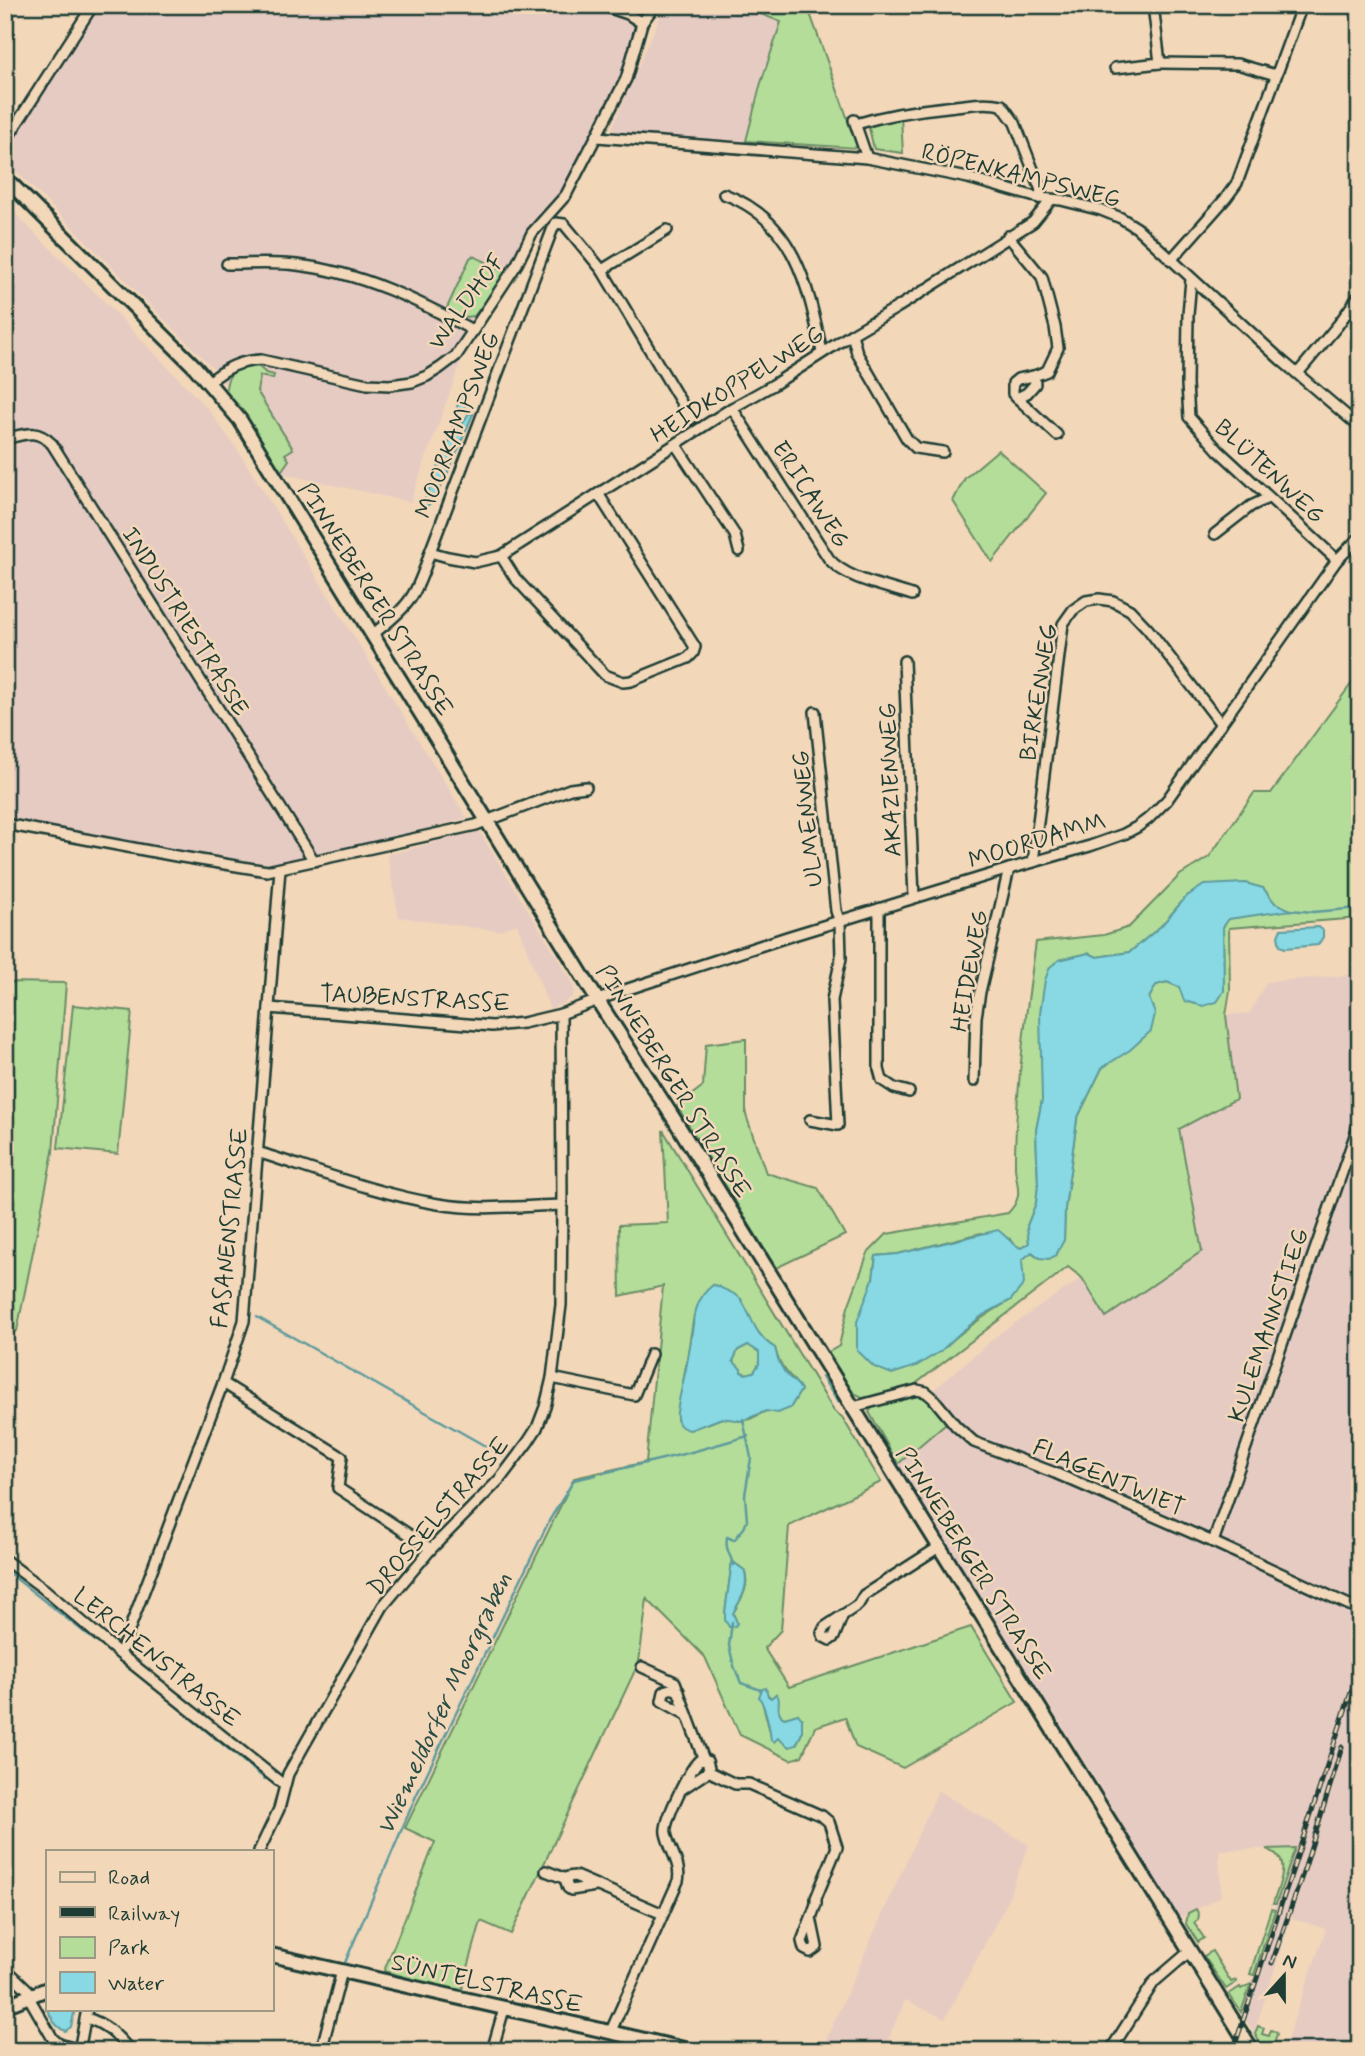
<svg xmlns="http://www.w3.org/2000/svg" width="1365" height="2056" font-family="Mynerve,sans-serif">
  <rect width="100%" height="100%" fill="#f2d7b9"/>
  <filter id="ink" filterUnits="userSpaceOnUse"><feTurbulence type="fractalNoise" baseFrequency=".0143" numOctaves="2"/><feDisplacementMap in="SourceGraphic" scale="14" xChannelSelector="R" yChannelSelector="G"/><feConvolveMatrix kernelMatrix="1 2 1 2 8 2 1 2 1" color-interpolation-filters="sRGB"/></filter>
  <g filter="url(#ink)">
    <!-- built -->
    <g fill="#e6cbc3">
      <path d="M91,5H651L618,86L561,195L502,282L462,359L410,502L280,473L219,374L5,160V134Z"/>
      <path d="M665,5H739L781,21L760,86L746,141L620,135L612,128Z"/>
      <path d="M5,204L108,305L208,409L237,449L467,818L275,869L5,817Z"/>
      <path d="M479,831L572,981L574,992L572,997L564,1003L550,1009L517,924L498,931L399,917L387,855Z"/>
      <path d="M1360,974V2051H1283L1326,1929L1291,1918L1254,2033L1241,2012L1254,1976L1250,1974L1271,1909H1274L1275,1905L1273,1904L1295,1848L1219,1850L1221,1896L1179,1919L1092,1774L898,1464L955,1416L935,1389L999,1334L1082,1278L1106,1317L1179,1129L1235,1099L1226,1015L1250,1013L1266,982Z"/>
      <path d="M938,1791L1029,1845L1005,1906L945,2019L905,2000L883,2051H821Z"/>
    </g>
    <!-- green -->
    <g fill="#b4dd99" stroke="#6a8d66" stroke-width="2" fill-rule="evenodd">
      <path d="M739,5H807L858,148L746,141L760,86L781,22Z"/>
      <path d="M901,117L903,153L874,149L868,124Z"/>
      <path d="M473,256L506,271L494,291L474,316L465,317L446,310L470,258Z"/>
      <path d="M249,366H258L266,373L274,375L273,379L260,376L257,391L293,449L285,454L289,460L280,473L237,405L226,391C226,374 234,370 249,366Z"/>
      <path d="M998,450L1046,493L992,562L953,501L965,478Z"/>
      <path d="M1360,672V918L1229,928L1230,991L1226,1015L1236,1099L1179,1129L1202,1251L1106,1317L1082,1278L1068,1267L914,1385L864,1398L850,1391L827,1353L839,1346L848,1307L868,1253L887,1234L1008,1213C1024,1196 1017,1188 1015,1168C1015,1163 1015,1157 1015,1152C1017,1082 1026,1012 1036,942L1104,935L1129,927L1180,875L1209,857L1254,793H1271ZM1263,888L1275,903L1289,910L1229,918L1223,927L1224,991L1179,987L1167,982L1156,985L1149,998L1155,1014L1114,1059L1102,1068L1077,1119L1065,1208L1064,1240L1040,1258L1031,1252L1022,1259L1011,1300C985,1315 962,1330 941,1351L866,1300L873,1279L876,1256L898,1254L981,1233L1010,1239L1016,1246L1021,1248L1029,1243L1027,1226L1036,1203L1038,1185L1036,1130L1042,1100L1059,960L1089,953L1097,957L1130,952L1161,926L1187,896Z"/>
      <path d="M5,982L66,983L53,1152L17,1331L5,1333Z"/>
      <path d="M73,1005L132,1011L118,1154L58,1148Z"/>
      <path d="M746,1039V1115L766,1173L818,1188L845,1235L776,1268L677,1106L703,1086L706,1044Z"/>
      <path d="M663,1130L834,1411L842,1417L881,1482L789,1526L781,1630L764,1648L789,1687L971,1627L1017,1702L903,1768L856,1747L845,1717L815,1727L802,1756L791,1760L740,1735L705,1657L647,1599L639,1662L511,1934L481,1921L461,1993L384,1971L435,1842L405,1828L574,1478L646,1462L663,1286L620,1296L619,1225L668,1223ZM713,1285L741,1299C749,1318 757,1337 775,1348C779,1368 790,1374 801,1390L790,1408L766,1411L750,1419L739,1421L732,1418H722L707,1424L677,1420L694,1315L703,1295ZM732,1561L744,1570C751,1586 741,1599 733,1613L737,1623L735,1626H730L725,1613ZM767,1694L771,1698L776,1694L778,1710L782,1717L785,1718L798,1714L802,1733L796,1745L789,1747L778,1738L775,1739L771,1736L762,1701Z"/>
      <path d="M748,1345L759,1352V1364L754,1372L746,1374L741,1372L733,1361L738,1350Z"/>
      <path d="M914,1396L926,1398L946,1423L898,1464L869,1412L873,1406Z"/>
      <path d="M1295,1848L1276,1904H1273C1279,1883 1294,1858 1266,1849Z"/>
      <path d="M1196,1909L1199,1915L1198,1920L1194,1923L1204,1938L1198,1942L1186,1924L1188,1913Z"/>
      <path d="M1271,1909L1275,1910L1254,1975L1250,1974Z"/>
      <path d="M1212,1951L1231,1982L1236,1980L1237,1982L1226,1989L1204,1956Z"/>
      <path d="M1251,1984L1241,2012L1229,1994L1240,1987L1241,1989Z"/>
      <path d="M1258,2026L1264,2028L1262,2034L1269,2036L1271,2030L1276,2032L1277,2034L1271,2051H1264L1255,2034Z"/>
    </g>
    <!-- water -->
    <g fill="#88d9e3" stroke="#5e9b9d" stroke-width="2" fill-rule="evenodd">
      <path d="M464,390L467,392L465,408L459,414L458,420L461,424L463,423L469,413L473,414C464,434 441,496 426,507L423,504L424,501L451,438L458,403L460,394Z"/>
      <path d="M1245,883L1263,888L1275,903L1291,910L1229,919L1223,927L1224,991L1217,1002L1203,1006L1184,1001L1179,987L1167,982L1156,985L1149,998L1155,1014L1151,1031L1130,1050L1102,1068L1077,1119L1065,1208L1064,1240L1056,1255L1049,1259L1040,1258L1032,1252L1022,1260L1024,1284L1011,1300L983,1315L960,1333L941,1351L916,1366L892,1374L874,1367L857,1350V1322L873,1279L876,1256L898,1254L998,1230C1006,1236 1013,1245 1021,1248L1029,1243L1027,1226L1036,1203L1038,1185L1036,1130L1042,1100L1040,1013L1045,980L1050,967L1059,960L1089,953L1097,957L1130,952L1161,926L1187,896L1204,885Z"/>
      <path d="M1318,927L1323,930V937L1318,945L1285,948L1280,946L1278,936L1281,929Z"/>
      <path d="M713,1285L718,1286C725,1291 738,1293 742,1301C753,1319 755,1336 775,1348C777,1358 781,1369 789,1377C794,1382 798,1383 801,1390L790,1408L778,1413L766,1411L742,1421L722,1418L690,1430C679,1428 676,1422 677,1412C680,1392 686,1372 689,1352C694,1328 691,1301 713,1285ZM748,1345L759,1352V1364L754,1372L746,1374L741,1372V1369L733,1361L738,1350Z"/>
      <path d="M732,1561L744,1570C750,1586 741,1599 733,1613L737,1623L735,1626L729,1627L725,1620V1613Z"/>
      <path d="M766,1688L768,1696L771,1698L776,1694L778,1696C781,1704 775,1707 782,1717L785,1718L798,1714L802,1719V1733L796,1745L789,1747L778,1738L774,1742L771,1740C770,1729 766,1708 759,1697L762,1689Z"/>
      <path d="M48,2009H75L71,2027L65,2031C56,2027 50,2018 48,2009Z"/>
    </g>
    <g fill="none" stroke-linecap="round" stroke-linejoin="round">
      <!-- stream -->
      <g stroke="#5e9b9d" stroke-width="2.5">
        <path d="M1289,910L1313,912L1360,908"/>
        <path d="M257,1317L503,1456"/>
        <path d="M822,1377L838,1402"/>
        <path d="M603,1473L688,1453L748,1436"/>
        <path d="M734,1565C730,1555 725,1549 727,1537L734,1540L744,1528L747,1521L745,1495L751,1458L743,1419"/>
        <path d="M5,1570L121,1661L265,1779"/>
        <path d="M732,1622L729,1646L734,1666L741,1683L761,1690"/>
        <path d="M344,1965L416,1796L549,1521L574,1480L596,1475"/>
        <path d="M509,2002L529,2006"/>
      </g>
      <!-- street casing -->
      <g stroke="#1f3d34" stroke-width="14">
        <g id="street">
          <path d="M601,5L628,14L642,23"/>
          <path d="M1160,63L1237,64L1276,75"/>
          <path d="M1115,68L1160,63L1153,5"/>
          <path d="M854,120L867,158"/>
          <path d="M856,124C886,115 916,110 947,107C965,105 984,101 1002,105L1015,123L1041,190L1039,198"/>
          <path d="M597,137L867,158L968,178L1039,198L1061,200L1101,210L1121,218L1137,228L1281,360L1360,427"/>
          <path d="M5,142L93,5"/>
          <path d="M724,194C795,220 808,286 822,352"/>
          <path d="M1008,236L1042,277L1055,327L1058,348L1047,371L1034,376L1018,379L1013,383V394L1057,435"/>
          <path d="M1171,260L1226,198L1237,183L1302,5"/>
          <path d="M227,264C251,264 274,262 297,265C360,272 419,301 474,331"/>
          <path d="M602,270L667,230"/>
          <path d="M1191,279L1188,315L1187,384L1189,417L1218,450L1337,560"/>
          <path d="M852,334L857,353L907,439L916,448L943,452"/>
          <path d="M1298,373L1338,325L1360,294"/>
          <path d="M209,382C226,368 239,361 261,360L367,384L390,385L412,382L427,376L440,368L456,356L517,264L532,233L566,195L626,79L642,23L655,5"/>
          <path d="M1017,398L1027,393L1035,384L1034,376"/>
          <path d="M732,408L829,559C847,580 886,586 912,595"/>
          <path d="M5,439C25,434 36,428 52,444L314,861"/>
          <path d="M676,445L735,535L739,551"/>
          <path d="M1215,534L1251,506L1268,498"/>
          <path d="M430,552L448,557L475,562L501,556L732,408L773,385L852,334L898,307L1033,222L1051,200"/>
          <path d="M501,556L515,578L605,675L623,682L631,681L688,658L693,653L695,647L599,495"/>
          <path d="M373,634C409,607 417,595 430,552L553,228L556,223L564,224L602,270L691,419"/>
          <path d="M904,661L914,897"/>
          <path d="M5,824L176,856L267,871L476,825L570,789L586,787"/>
          <path d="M1033,862L1063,624L1073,610L1086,601L1099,599L1113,601L1130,610L1148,629L1221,724"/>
          <path d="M879,909V1069L882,1080L894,1088L909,1092"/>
          <path d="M269,1008L492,1026L523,1023L561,1014L622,991L787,937L1009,869L1090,846L1124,834L1137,827L1148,819L1167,800L1337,560L1360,537"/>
          <path d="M974,1081L976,1017L980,992L1009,869"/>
          <path d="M810,1120L838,1125L832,1000L841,958L840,922L836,911L815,712"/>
          <path d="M257,1152C315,1170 378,1194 438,1204C479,1211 522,1206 562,1205"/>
          <path d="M552,1378L634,1395L651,1354"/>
          <path d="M223,1383L342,1457L338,1488L431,1549"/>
          <path d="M853,1407L917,1390L926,1392L933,1398L956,1426L974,1442L1055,1473L1213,1542L1360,1610"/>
          <path d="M1213,1542L1360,1121"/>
          <path d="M5,1560L44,1589L120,1654L284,1785"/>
          <path d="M842,1617L834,1637L830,1640L824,1637L822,1633L825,1627L858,1605L864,1595L939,1547"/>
          <path d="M120,1654L223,1383L244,1321L280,869"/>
          <path d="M642,1667L675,1682L704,1760"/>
          <path d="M679,1691C673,1688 669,1688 664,1692L662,1701L687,1715"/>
          <path d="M708,1771L735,1784H749L822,1816L829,1822L837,1847L816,1898V1904L811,1918L817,1947L810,1952L804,1949L802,1941L811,1918"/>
          <path d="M259,1851L279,1809L288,1774L383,1606L431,1549L500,1479L528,1442L537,1428L545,1407L552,1378L561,1305L562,1205L561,1014"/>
          <path d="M546,1871L566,1879"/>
          <path d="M596,1886L571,1890L568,1888L566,1882L568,1877L575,1876L663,1914"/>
          <path d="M5,1968L29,1991L31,2001L53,2039L59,2044L79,2050"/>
          <path d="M86,2018C105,2023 118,2036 130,2051"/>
          <path d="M610,2033L678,1881C682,1865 669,1849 666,1833C663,1822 690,1767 700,1760L707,1761L709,1768L706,1773L682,1789"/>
          <path d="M79,2051L87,2009"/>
          <path d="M321,2051L342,1971"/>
          <path d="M492,2051L504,2009"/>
          <path d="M1110,2051L1154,1982L1190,1951"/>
        </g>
      </g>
      <!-- secondary casing -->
      <g stroke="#1f3d34" stroke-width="18">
        <g id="secondary">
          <path d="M5,178L194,366L240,420L598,1001L674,1119L1252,2051"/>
          <path d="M271,1955L693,2051"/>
          <path d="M5,2006L47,1989"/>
        </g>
      </g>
      <!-- street -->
      <use href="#street" stroke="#f2d7b9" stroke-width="9"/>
      <!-- secondary -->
      <use href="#secondary" stroke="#f2d7b9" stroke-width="12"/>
      <!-- rail casing -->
      <g stroke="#1f3d34" stroke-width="5">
        <g id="rail">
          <path d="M1272,1963L1305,1867L1342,1747"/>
          <path d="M1233,2051L1360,1665"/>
        </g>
      </g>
      <!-- rail -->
      <use href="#rail" stroke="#f2d7b9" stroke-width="2.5" stroke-dasharray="8" stroke-linecap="butt"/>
    </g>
  </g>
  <g text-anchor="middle" stroke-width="5" stroke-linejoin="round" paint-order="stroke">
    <!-- street labels -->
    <g font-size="24" fill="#1f3d34" stroke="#f2d7b9">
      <text transform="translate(1021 175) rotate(14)" y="8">RÖPENKAMPSWEG</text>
      <text transform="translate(466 301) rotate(-54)" y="8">WALDHOF</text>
      <text transform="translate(737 384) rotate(-32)" y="8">HEIDKOPPELWEG</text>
      <text transform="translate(457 425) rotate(-69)" y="8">MOORKAMPSWEG</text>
      <text transform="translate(1270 471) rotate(43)" y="8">BLÜTENWEG</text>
      <text transform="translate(811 494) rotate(57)" y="8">ERICAWEG</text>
      <text transform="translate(376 599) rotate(58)" y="8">PINNEBERGER STRASSE</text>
      <text transform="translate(186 621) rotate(58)" y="8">INDUSTRIESTRASSE</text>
      <text transform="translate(1038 692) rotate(-81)" y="8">BIRKENWEG</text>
      <text transform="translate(890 780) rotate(-92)" y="8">AKAZIENWEG</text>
      <text transform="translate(807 819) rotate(-96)" y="8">ULMENWEG</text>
      <text transform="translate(1037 840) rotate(-17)" y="8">MOORDAMM</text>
      <text transform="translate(969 971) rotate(-80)" y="8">HEIDEWEG</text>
      <text transform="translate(415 998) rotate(3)" y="8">TAUBENSTRASSE</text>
      <text transform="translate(674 1081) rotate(58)" y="8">PINNEBERGER STRASSE</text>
      <text transform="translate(229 1228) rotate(-84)" y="8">FASANENSTRASSE</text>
      <text transform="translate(1268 1325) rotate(-71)" y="8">KULEMANNSTIEG</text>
      <text transform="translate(1109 1477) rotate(23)" y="8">FLAGENTWIET</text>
      <text transform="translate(438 1516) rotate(-49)" y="8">DROSSELSTRASSE</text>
      <text transform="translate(974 1563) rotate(58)" y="8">PINNEBERGER STRASSE</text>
      <text transform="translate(157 1657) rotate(39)" y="8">LERCHENSTRASSE</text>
      <text transform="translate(487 1983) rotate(13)" y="8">SÜNTELSTRASSE</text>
    </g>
    <!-- water labels -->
    <g font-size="26" font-style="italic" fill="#2a4d46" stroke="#f2d7b9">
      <text transform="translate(443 1703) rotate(-65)" y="9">Wiemeldorfer Moorgraben</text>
    </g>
  </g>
  <!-- margin -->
  <rect width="1365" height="2056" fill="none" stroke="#f2d7b9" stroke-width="28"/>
  <rect x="14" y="14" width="1337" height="2028" fill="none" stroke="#1f3d34" stroke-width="2.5" filter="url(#ink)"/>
  <!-- legend -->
  <rect x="46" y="1850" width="228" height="161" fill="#f2d7b9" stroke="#9e9984" stroke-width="2"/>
  <rect x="60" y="1872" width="35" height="10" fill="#f2d7b9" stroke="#9e9984" stroke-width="2"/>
  <text x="108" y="1884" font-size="21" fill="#1f3d34">Road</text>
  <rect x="60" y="1907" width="35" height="10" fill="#1f3d34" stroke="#9e9984" stroke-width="2"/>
  <text x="108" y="1920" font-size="21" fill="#1f3d34">Railway</text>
  <rect x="60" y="1937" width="35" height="21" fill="#b4dd99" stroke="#9e9984" stroke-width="2"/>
  <text x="108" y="1954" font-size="21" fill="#1f3d34">Park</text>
  <rect x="60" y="1972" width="35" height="21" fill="#88d9e3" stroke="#9e9984" stroke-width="2"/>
  <text x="108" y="1990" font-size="21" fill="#1f3d34">Water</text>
  <!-- north arrow -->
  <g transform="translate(1284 1976) rotate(21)" stroke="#f2d7b9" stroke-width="5" paint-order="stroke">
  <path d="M0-5L12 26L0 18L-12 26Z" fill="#1f3d34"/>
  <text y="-10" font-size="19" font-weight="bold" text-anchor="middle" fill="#1f3d34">N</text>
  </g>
</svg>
